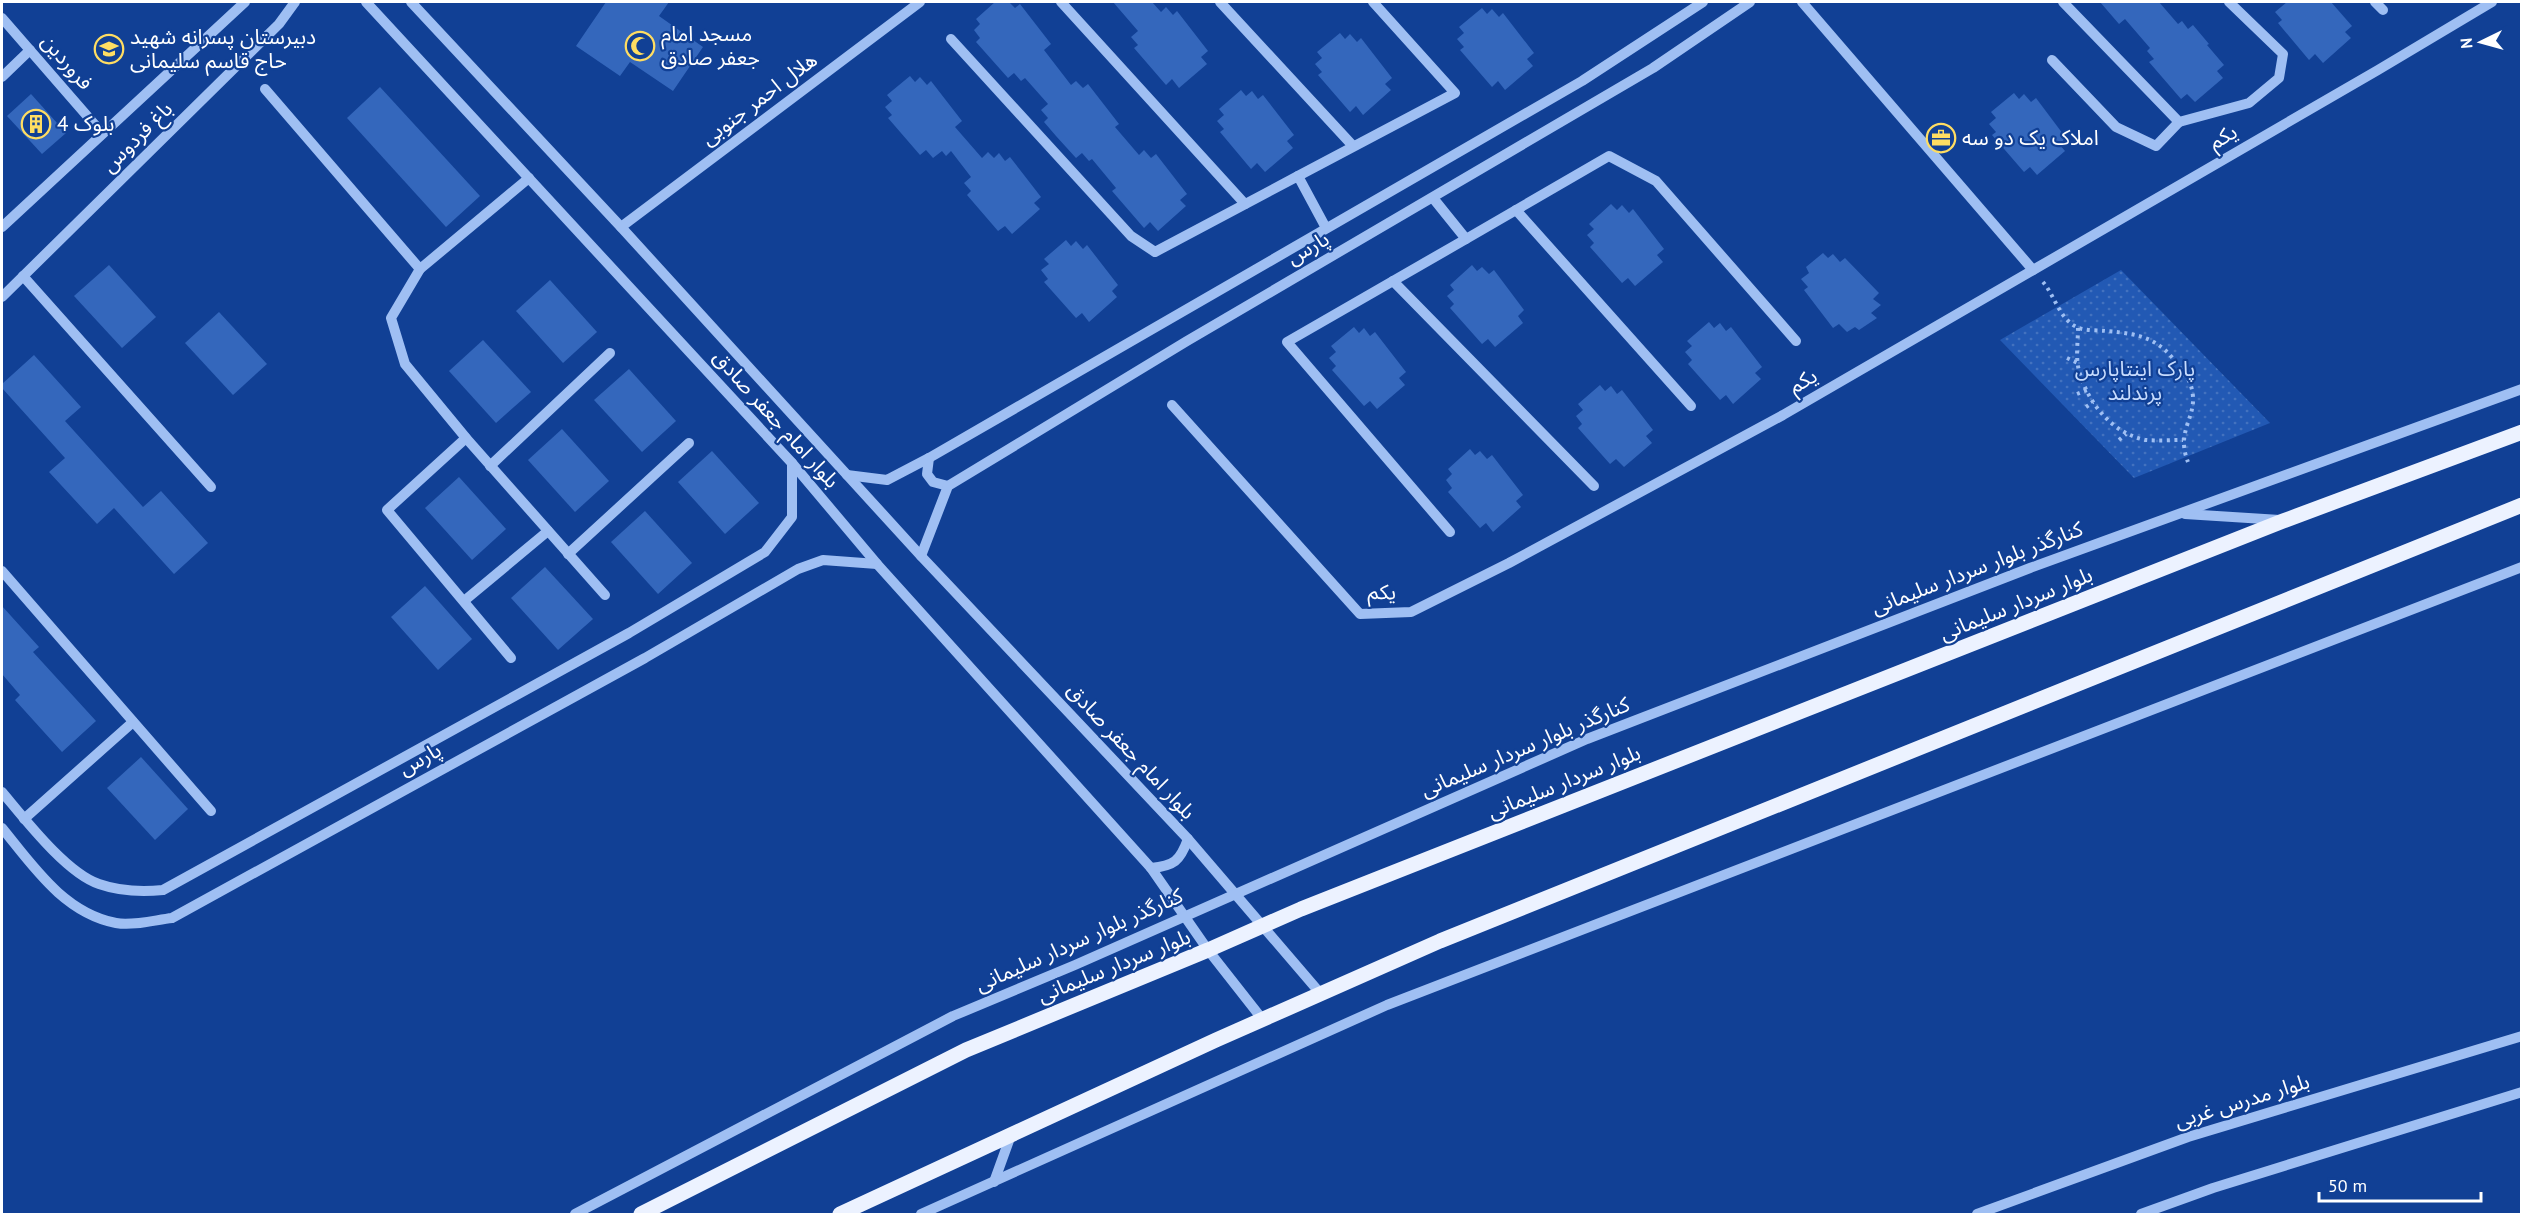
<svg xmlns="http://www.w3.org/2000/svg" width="2523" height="1216" font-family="'PT Sans','Noto Sans Arabic',sans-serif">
  <defs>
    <pattern id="park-dots" width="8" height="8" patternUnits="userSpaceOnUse" patternTransform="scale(1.5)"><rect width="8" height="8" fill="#2259b4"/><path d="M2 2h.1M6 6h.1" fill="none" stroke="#4372bf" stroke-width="1.8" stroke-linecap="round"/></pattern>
  </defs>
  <rect width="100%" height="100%" fill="#114095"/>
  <!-- park -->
  <path fill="url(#park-dots)" d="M2121,270L2270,423L2134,478L2000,340Z"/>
  <!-- building -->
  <g fill="#3467bc">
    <path d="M606,2H669L659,16L703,47L673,91L630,62L620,76L576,46Z"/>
    <path d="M995,2H1009L1015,8L1020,4L1051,44L1044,50L1071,85L1076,81L1083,88L1088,84L1119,124L1115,127L1139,155L1144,150L1151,158L1156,154L1187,194L1180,200L1186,206L1158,231L1150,222L1144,228L1112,191L1116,188L1092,159L1089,161L1082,153L1076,158L1056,136L1044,122L1048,118L1041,110L1048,104L1025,78L1021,81L1014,73L1008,78L976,42L980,38L974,30L980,24L976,19Z"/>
    <path d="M1113,2H1152L1161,12L1166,7L1173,15L1177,11L1208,51L1201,57L1207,64L1179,88L1172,79L1166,85L1134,48L1138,45L1131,37L1138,31Z"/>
    <path d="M2100,2H2159L2178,24L2182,21L2188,29L2193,25L2209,44L2207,45L2224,65L2217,71L2223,78L2195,102L2187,94L2181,99L2149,62L2154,59L2147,51L2150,48L2125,19L2119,24Z"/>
    <path d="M2287,2H2331L2352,26L2345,32L2351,38L2323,63L2315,54L2309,60L2278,23L2282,20L2275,12Z"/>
    <path d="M1482,8L1487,14L1492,9L1499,17L1503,13L1534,53L1527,59L1533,66L1505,90L1498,81L1492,87L1460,50L1464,47L1457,39L1464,33L1459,27Z"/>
    <path d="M1340,33L1345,39L1350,34L1357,42L1361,38L1392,78L1385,84L1391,90L1363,115L1356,106L1350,112L1318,75L1322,72L1315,64L1322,58L1317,52Z"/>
    <path d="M910,76L915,82L920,77L927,85L931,81L962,121L955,127L982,158L988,152L994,158L999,153L1005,161L1010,157L1041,197L1034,203L1040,209L1012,234L1005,226L998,231L967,195L971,191L964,183L971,177L951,151L946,156L942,151L933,158L926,150L920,155L888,118L892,115L885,107L892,101L887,95Z"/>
    <path d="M380,87L480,196L446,227L347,118Z"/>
    <path d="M1241,90L1246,96L1252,91L1258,99L1263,95L1294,135L1287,141L1293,148L1265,172L1257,163L1251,169L1220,132L1224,129L1217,121L1224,115L1219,109Z"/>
    <path d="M2014,93L2019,99L2024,94L2031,102L2036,98L2066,138L2059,144L2065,151L2037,175L2030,167L2024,172L1992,135L1996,132L1989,124L1996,118L1991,112Z"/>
    <path d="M31,94L66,133L42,154L7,116Z"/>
    <path d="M1611,204L1617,210L1622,205L1629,213L1633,209L1664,249L1657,255L1663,262L1635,286L1628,278L1622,283L1590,247L1594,243L1587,235L1594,229L1589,224Z"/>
    <path d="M1066,240L1071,246L1076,241L1083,249L1087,245L1118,285L1112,291L1117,297L1089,322L1082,313L1076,318L1044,282L1048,279L1041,270L1049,264L1044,259Z"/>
    <path d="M1823,253L1828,258L1833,254L1840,262L1845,258L1879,293L1873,299L1881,305L1871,313L1877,318L1859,330L1855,327L1847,332L1839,324L1833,328L1804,290L1808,287L1801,279L1809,273L1806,267Z"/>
    <path d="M109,265L156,317L122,348L74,296Z"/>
    <path d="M1472,265L1477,271L1482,267L1489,274L1494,270L1524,310L1518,316L1523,323L1495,347L1488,339L1482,344L1450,308L1454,304L1447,296L1454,290L1450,285Z"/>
    <path d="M550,280L597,332L563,363L516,311Z"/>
    <path d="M219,312L267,364L233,395L185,343Z"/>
    <path d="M1709,322L1714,328L1720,323L1726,331L1731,327L1762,367L1755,373L1761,379L1733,404L1726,395L1720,400L1688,364L1692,360L1685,352L1692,346L1687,341Z"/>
    <path d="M1354,327L1359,333L1364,328L1370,336L1375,332L1406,372L1399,378L1405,385L1377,409L1370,401L1364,406L1332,370L1336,366L1329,358L1336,352L1331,346Z"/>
    <path d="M483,340L531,392L496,423L449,371Z"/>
    <path d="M34,355L81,407L65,421L143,507L161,491L208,543L174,574L114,508L97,524L49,472L65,458L2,388V384Z"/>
    <path d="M629,369L676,421L642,452L594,400Z"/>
    <path d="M1600,385L1605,391L1611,386L1617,394L1622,390L1653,430L1646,436L1652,443L1624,467L1616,459L1610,464L1578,428L1582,424L1576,416L1583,410L1578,404Z"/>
    <path d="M562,429L609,481L575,512L528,460Z"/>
    <path d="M1470,449L1475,455L1480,451L1487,459L1492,455L1523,495L1516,501L1521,507L1493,532L1486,523L1480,528L1448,492L1452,488L1446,480L1452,474L1448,469Z"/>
    <path d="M712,451L759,503L725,534L678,482Z"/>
    <path d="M459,477L506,529L472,560L425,508Z"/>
    <path d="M645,511L692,563L658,594L611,542Z"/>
    <path d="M545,567L593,619L558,650L511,598Z"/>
    <path d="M425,586L472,639L438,670L391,617Z"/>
    <path d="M2,606L39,647L33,652L96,721L62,752L15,700L20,695L2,674Z"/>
    <path d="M141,757L188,809L155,840L107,788Z"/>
  </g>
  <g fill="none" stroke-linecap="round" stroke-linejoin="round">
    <!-- path -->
    <g stroke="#9fbff3" stroke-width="4" stroke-dasharray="3 4.5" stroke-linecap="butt">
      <path d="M2043,282C2055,296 2060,321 2079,328C2087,331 2098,330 2106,331C2141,334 2160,338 2180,368C2183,373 2188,378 2190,383C2202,416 2174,427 2188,462"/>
      <path d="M2078,328C2078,343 2075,360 2080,374C2089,404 2113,434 2146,440C2157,441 2171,440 2183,440"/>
      <path d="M2067,358L2078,363"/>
      <path d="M2077,394L2087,390"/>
      <path d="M2086,407L2093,402"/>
      <path d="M2119,440L2126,434"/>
    </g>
    <!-- minor -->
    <g stroke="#9fbff3" stroke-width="10">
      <path d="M366,2L792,463L877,564L1151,868L1208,950L1263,1020"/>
      <path d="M411,2L621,227L921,556L1188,839L1320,993"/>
      <path d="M1061,2L1245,204"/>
      <path d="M1220,2L1353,146"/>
      <path d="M1802,2L2033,270"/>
      <path d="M2063,2L2179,122L2249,103L2279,78L2283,54L2229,2"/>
      <path d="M2375,2L2383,10"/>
      <path d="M2,18L102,133"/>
      <path d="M951,39L1131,236L1155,252L1298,176L1326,228"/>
      <path d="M2052,60L2116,127L2156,146L2179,122"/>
      <path d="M2,77L30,50"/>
      <path d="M265,89L420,269"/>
      <path d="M1298,176L1455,93L1373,2"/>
      <path d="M529,178L420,269L391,318L405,364L466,438L605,595"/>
      <path d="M1433,198L1466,239L1609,156L1656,181L1796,341"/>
      <path d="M1516,210L1691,406"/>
      <path d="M2,227L245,2"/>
      <path d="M621,227L920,2"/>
      <path d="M23,276L211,487"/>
      <path d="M1393,281L1594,486"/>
      <path d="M2,297L279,24L295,2"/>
      <path d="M1172,405L1360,614L1411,612L1509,563L1783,415L2378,70L2492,2"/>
      <path d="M466,438L387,510L511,658"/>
      <path d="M929,458L927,474L933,482L948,486"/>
      <path d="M490,466L610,353"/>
      <path d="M847,475L887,480L929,458L1582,81L1703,2"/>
      <path d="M2185,514L2280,520"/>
      <path d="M1450,532L1287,342L1466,239"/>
      <path d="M568,554L689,443"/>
      <path d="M921,556L948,486L1187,341L1653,68L1750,2"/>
      <path d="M2,571L211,811"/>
      <path d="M464,601L548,531"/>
      <path d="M2,792C24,818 66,873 99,884C119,891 143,892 163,890L629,633L765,552L792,517V463"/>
      <path d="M24,819L133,722"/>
      <path d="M2,828C33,866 64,913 116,923C133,926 155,920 172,918L645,658L798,569L823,560L877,564"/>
      <path d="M1151,868C1174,866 1180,861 1188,839"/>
      <path d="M994,1182L1011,1135"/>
      <path d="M575,1214L953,1016L1075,965L1587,739L2030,568L2522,389"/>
      <path d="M921,1214L1387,1005L2522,567"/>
      <path d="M1977,1214L2188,1137L2522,1036"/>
      <path d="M2141,1214L2213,1188L2522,1092"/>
    </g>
    <!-- major -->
    <g stroke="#ecf2ff" stroke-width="15">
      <path d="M641,1214L966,1050L1208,950L1301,909L2283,521L2522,432"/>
      <path d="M840,1214L1216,1040L1440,941L2522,505"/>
    </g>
  </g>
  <!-- icons -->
  <defs>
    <g id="mosque-ring" transform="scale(1.5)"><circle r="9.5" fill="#114095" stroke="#ffdd62" stroke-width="1.5"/><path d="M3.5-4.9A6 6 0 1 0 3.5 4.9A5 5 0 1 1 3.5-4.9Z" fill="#ffdd62"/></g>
    <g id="school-ring" transform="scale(1.5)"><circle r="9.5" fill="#114095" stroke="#ffdd62" stroke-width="1.5"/><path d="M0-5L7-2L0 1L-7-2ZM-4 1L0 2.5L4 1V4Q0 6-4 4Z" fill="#ffdd62"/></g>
    <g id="building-ring" transform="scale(1.5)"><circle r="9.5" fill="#114095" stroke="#ffdd62" stroke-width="1.5"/><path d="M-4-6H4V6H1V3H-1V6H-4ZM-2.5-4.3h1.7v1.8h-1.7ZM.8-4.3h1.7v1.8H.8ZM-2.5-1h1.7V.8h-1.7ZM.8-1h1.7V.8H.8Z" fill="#ffdd62"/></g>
    <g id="office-ring" transform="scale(1.5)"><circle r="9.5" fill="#114095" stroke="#ffdd62" stroke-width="1.5"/><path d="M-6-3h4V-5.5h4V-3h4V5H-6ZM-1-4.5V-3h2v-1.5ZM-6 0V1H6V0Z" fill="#ffdd62"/></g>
  </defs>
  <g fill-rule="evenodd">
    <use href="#mosque-ring" x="640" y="46"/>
    <use href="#school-ring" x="109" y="49"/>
    <use href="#building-ring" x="36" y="124"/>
    <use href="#office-ring" x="1941" y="138"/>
  </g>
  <g text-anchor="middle" stroke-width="4.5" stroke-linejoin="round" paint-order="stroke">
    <!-- poi labels -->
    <g font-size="21" fill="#fff" stroke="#114095" text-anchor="start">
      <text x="661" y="41">مسجد امام<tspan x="661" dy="24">جعفر صادق</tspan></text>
      <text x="130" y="44">دبیرستان پسرانه شهید<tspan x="130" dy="24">حاج قاسم سلیمانی</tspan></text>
      <text x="57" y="131">بلوک 4</text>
      <text x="1962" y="145">املاک یک دو سه</text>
    </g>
    <!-- street labels -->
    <g font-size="21" fill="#fff" stroke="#114095">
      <text transform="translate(67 62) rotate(49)" y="7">فروردین</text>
      <text transform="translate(759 99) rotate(-37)" y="7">هلال احمر جنوبی</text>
      <text transform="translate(137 137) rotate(-45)" y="7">باغ فردوس</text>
      <text transform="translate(2223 137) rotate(-30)" y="7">یکم</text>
      <text transform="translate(1308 248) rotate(-30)" y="7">پارس</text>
      <text transform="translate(1803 381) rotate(-30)" y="7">یکم</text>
      <text transform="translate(776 419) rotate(48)" y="7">بلوار امام جعفر صادق</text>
      <text transform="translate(1977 568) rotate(-21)" y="7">کنارگذر بلوار سردار سلیمانی</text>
      <text transform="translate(1382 592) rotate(2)" y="7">یکم</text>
      <text transform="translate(2016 604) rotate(-22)" y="7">بلوار سردار سلیمانی</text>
      <text transform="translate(1525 747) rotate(-23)" y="7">کنارگذر بلوار سردار سلیمانی</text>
      <text transform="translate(1131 751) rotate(47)" y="7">بلوار امام جعفر صادق</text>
      <text transform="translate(420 759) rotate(-29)" y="7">پارس</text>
      <text transform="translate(1564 782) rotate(-22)" y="7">بلوار سردار سلیمانی</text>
      <text transform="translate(1079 940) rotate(-24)" y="7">کنارگذر بلوار سردار سلیمانی</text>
      <text transform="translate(1114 966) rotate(-22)" y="7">بلوار سردار سلیمانی</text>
      <text transform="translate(2242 1101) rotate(-17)" y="7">بلوار مدرس غربی</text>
    </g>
    <!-- park labels -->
    <g font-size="21" fill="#c7dcfe" stroke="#114095">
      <text x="2135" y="376">پارک اینتاپارس<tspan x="2135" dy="24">پرندلند</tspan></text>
    </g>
  </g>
  <!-- border -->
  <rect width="2523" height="1216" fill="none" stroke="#ffffff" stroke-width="6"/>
  <!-- north arrow -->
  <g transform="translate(2481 42) rotate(265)" stroke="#114095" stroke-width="4.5" paint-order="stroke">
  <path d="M0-4.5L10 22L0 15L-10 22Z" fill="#ffffff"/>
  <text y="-9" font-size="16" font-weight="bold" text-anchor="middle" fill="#ffffff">N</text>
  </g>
  <!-- scale -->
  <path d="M2319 1192v9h162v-9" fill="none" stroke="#ffffff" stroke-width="3"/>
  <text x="2328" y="1192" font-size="18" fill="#ffffff" stroke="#114095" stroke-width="4.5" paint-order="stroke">50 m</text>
</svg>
